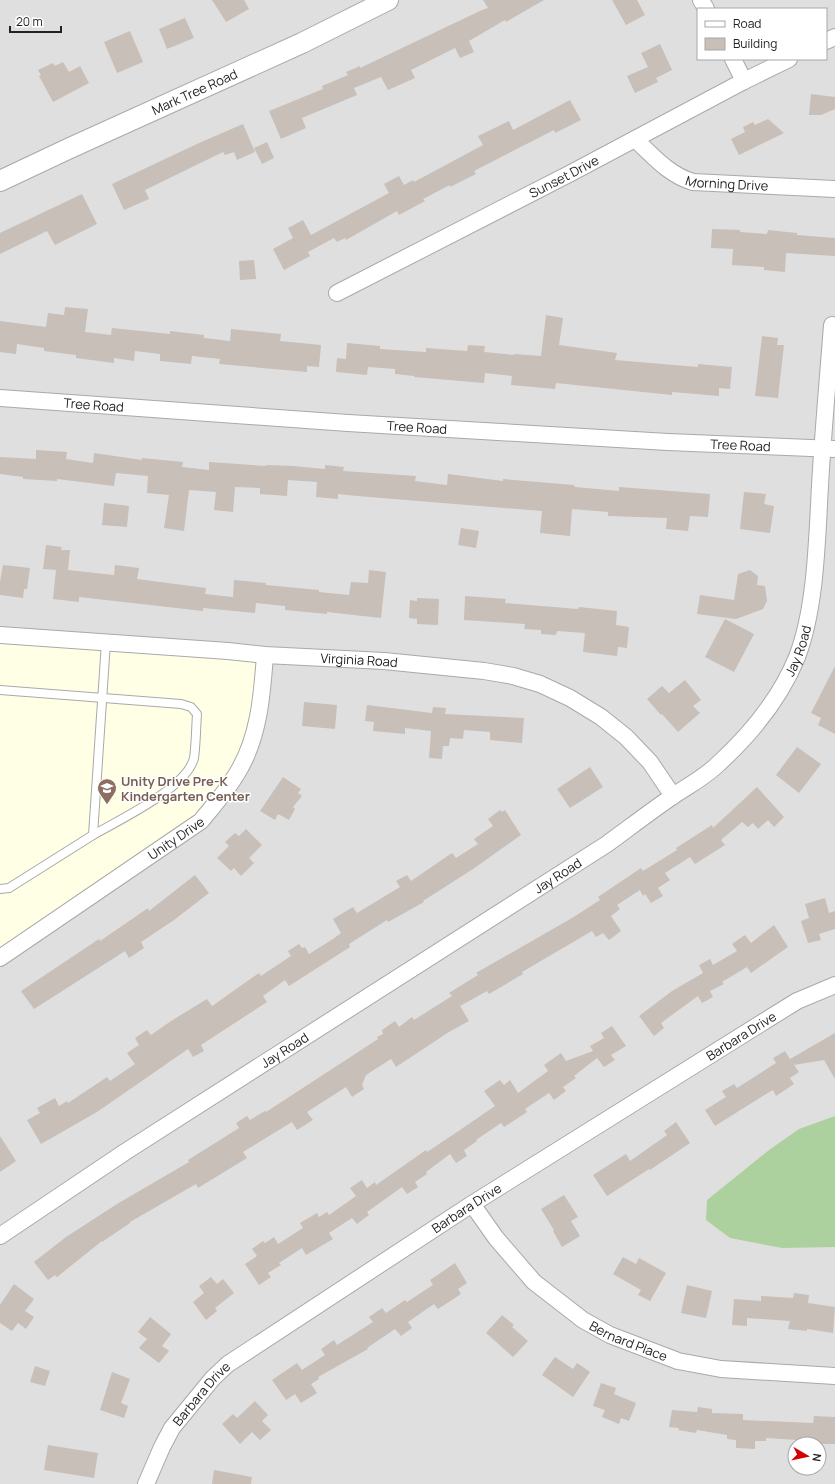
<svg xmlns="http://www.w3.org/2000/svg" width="835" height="1484" font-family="Manrope,sans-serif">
  <rect width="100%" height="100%" fill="#f2efe9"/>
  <!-- residential -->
  <path fill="#e0dfdf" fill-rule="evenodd" d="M0,0H835V1484H0ZM698,9H826V59H698ZM795,1444H819V1468H795Z"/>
  <!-- education -->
  <path fill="#ffffe5" d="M0,635L265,655L253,738L201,821L0,958Z"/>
  <!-- forest -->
  <path fill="#add19e" d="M835,1116V1247L782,1248L730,1238L706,1220L707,1200L769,1150L799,1129Z"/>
  <!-- building -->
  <g fill="#c7bfb8">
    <path d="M212,0H244L249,9L226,22Z"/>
    <path d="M483,0H544L506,22L505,20L469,41L474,52L460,58L455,48L411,70L415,78L388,90L381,77L354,88L357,95L302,118L306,128L281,139L269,111L323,89L322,86L348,75L346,72L360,66V68L482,10L488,8Z"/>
    <path d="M612,0H637L645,15L626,25Z"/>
    <path d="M185,18L194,38L167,49L159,29Z"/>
    <path d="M130,31L143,62L117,73L104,42Z"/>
    <path d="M660,44L672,70L656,78L658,82L635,93L627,76L648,67L641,53Z"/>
    <path d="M63,62L69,72L80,66L89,83L53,102L39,76L41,75L38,70L53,63L55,66Z"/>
    <path d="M811,94L835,97V109L821,115H809Z"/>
    <path d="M570,100L581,120L555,133L554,130L474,171L476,174L450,187V185L423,199L425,201L399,215L397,211L346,240L345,238L337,242L334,238L308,252L310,256L284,270L273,249L293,238L288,228L303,220L311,235L389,193L384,184L399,176L404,185L413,180L414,182L483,145L478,136L509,121L513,130Z"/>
    <path d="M768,119L784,133L739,155L731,139L745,132L743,127L753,122L755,125Z"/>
    <path d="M243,124L255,152L237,160L234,152L225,155L223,152L145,190L149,199L124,210L112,184L199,143Z"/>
    <path d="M267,142L274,158L262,164L254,148Z"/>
    <path d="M82,194L97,224L55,245L47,231L0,254V233Z"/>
    <path d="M712,229L740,230V232L767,234L768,230L797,233V235L835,238V256L786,253L785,272L764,270V267L732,265L733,249L711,248Z"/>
    <path d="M254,260L256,279L240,280L239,261Z"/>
    <path d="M65,307L88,309L85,332L111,335L112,328L170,334V331L204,335V338L230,341L231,329L281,334L280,341L321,345L319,367L307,366V372L219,364L220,359L192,356L191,364L160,361V354L135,351L134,361L114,358V363L76,358V355L44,351V348L17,344L16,354L0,352V321L46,327L48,313L64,315Z"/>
    <path d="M546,315L563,318L559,345L617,353L615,360L698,367V364L732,367L730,389L719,388V396L672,392V395L556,383L555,389L511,385L512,376L485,373L484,383L414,377V376L395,374V369L368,367L367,375L336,372L337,358L346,359L347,343L380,346V349L426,352V348L467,351L468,345L485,346L484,352L514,355V354L541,356Z"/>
    <path d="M762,336L778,338L777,345H784L778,398L755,396Z"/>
    <path d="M36,450L67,452L66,459L93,463L94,453L142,460V458L183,462L182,467L209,470V462L266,466V465L293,466L325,469V465L344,467L343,471L416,476L415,481L447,485L448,474L503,481V479L574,485L575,487L619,491V487L710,494L708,517L690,516L688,531L666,529L667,518L608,516V512L572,509L570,536L540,533L542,511L357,496L338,494V499L316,497L317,482L288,480L287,496L260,494V488L235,487L233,512L214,510L216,492L189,490L184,531L164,528L169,495L147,493L148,476L116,473L114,486L57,479V481L23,479V477L0,474V457L36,459Z"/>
    <path d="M744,492L766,494L764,504L774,506L770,533L740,529Z"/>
    <path d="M104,503L129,506L127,527L102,525Z"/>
    <path d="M461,528L479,531L476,548L458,545Z"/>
    <path d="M46,545L62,547L61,550H70L68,570L114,575L115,565L139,568L137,579L206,588L205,594L233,597L234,580L266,583V585L319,590V592L349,595L351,582L368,583L369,570L386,572L381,618L327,612V614L285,610V606L256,603L255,613L203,608V611L79,597V602L53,599L56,570L43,569Z"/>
    <path d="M3,565L30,568L27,589H24L23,598L0,595V582Z"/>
    <path d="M750,570L758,576L757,585L765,586L767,601L763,609L736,619L697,614L700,595L734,600L738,574Z"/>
    <path d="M465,596L506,599L505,603L578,609L579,607L617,611L616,625L629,627L627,648L618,647L617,656L583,652L585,633L557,631L556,635L541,634V630L524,629L525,624L464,620Z"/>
    <path d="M417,598L439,599L438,625L417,624V619L409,618L410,600L417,601Z"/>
    <path d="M725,619L754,634L734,672L705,657Z"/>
    <path d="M835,666V734L818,725L821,718L811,713Z"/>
    <path d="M685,680L701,700L693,706L700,713L678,732L662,714L661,715L647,699L662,686L669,693Z"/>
    <path d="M304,702L337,705L335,729L302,726Z"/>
    <path d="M367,705L432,713L433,707L446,708L445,714L524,718L522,743L490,740V732L464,730L463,739L450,738L449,746H443L442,759L429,758L431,731L405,728V734L373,731L374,722L365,721Z"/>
    <path d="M797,747L821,764L799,793L776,775Z"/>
    <path d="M590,767L603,787L570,808L557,789Z"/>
    <path d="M283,777L301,789L298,793L302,796L293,807L295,809L289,820L278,814L275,820L260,811Z"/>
    <path d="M757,787L784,817L774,827L768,820L758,829L753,823L748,827L742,822L721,840L725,845L695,864L690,857L665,873L670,880L658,888L663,896L651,903L645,894L643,896L640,890L617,905L620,909L611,916L621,931L609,940L603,933L596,937L592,931L522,972L523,974L489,994L487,991L460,1006L469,1021L449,1032L396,1067L391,1059L366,1075L362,1085L364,1089L352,1097L346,1087L307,1112L313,1120L297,1130L292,1122L243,1152L247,1158L198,1188L196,1184L130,1222V1223L102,1242V1241L57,1277L55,1275L48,1280L34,1262L66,1237L117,1204L189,1162L188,1160L239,1128L236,1123L247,1116L250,1120L265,1111L266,1112L378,1039L377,1037L383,1034L382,1030L395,1021L399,1027L412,1017L414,1020L452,996L449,993L478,975L476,973L572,918L600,900L598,897L641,868L643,871L677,850L676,848L712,825L713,828Z"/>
    <path d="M500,810L502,812L505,810L521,835L473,869L423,901L424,902L388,922L387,920L349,944L350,947L289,986L285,980L263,996L267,1002L201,1045L204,1051L193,1057L188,1049L97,1112L41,1144L27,1120L40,1113L37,1108L55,1098L59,1106L67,1101L68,1103L107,1077L110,1081L135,1064L127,1053L139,1045L135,1038L147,1030L151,1035L171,1021L207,999L212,1006L259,973L261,976L291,956L288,951L299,944L302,948L305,947L309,954L333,939L341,933L333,919L353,907L357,913L400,887L396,881L407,875L411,881L452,853L456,858L478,844L474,839L493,826L488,819Z"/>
    <path d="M246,829L262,845L249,858L254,863L241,876L234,868L231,871L217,858L229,846L225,842L235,833L239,836Z"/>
    <path d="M195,875L209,893L174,920L141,942L144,948L129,958L125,951L34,1009L21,991L99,939L100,941L148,908L149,911Z"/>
    <path d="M825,898L829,913L835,911V929L819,934L821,940L808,943L801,921L809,918L805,904Z"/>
    <path d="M774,925L788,947L751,973L747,967L722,982L724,984L710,991L713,997L702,1003L698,996L661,1023L664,1028L654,1036L639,1016L672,991L703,973L699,965L710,959L713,965L737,951L732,944L745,935L751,943Z"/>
    <path d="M612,1026L626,1046L611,1055L615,1060L604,1067L597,1058L574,1076L576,1078L563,1087L566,1091L554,1100L549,1093L525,1109L527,1112L504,1127L501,1123L476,1140L477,1141L464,1150L467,1156L456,1163L450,1154L426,1172L427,1174L415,1182L418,1187L407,1194L402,1187L367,1212L369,1215L357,1224L352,1218L329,1233L333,1239L306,1255L302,1248L279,1263L281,1265L268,1273L271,1277L259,1285L245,1264L257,1256L252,1249L263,1241L265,1243L274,1237L278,1244L303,1228L300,1223L317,1213L319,1217L327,1212L329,1215L356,1196L350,1188L362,1180L367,1188L375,1182L376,1185L426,1150L427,1152L457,1132L495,1106L484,1091L500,1080L504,1085L510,1080L518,1093L548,1071L544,1065L561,1053L566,1061L593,1051L590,1046L604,1038L601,1033Z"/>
    <path d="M835,1033V1079L824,1060L794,1065L799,1072L790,1078L794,1084L776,1096L773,1090L766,1094L715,1126L705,1110L726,1097L722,1091L734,1084L737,1088L776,1063L773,1058L785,1051L790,1059Z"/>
    <path d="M676,1122L690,1143L650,1170L649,1169L607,1196L593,1175L626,1154L630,1161L667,1135L664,1131Z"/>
    <path d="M0,1136L16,1161L0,1172Z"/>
    <path d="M564,1195L578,1217L571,1221L580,1236L562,1247L553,1231L554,1230L541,1209Z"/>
    <path d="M623,1257L636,1264L639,1258L666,1273L650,1301L638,1295L641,1290L613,1274Z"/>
    <path d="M455,1263L467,1283L458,1289L461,1294L438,1309L434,1304L408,1322L412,1328L401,1336L395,1329L367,1348L368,1349L318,1377L319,1379L311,1384L317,1393L301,1403L295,1394L286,1400L272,1380L297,1363L302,1370L325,1355L321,1349L334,1340L337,1345L373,1322L369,1317L382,1308L386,1313L405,1300L407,1302L433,1285L430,1280Z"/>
    <path d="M211,1277L217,1284L223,1279L234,1293L215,1308L217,1311L206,1320L193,1302L204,1293L199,1286Z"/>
    <path d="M14,1284L34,1299L25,1311L34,1317L26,1329L18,1323L12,1331L0,1323V1305Z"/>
    <path d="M687,1285L712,1291L706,1318L681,1313Z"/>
    <path d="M794,1293L809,1295L808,1303L835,1307L833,1333L807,1329V1331L788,1329L790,1321L747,1318V1326L732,1325L734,1299L761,1301V1296L793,1298Z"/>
    <path d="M502,1315L514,1325L512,1327L528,1341L513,1357L486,1333Z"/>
    <path d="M150,1317L171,1334L162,1346L169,1351L159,1363L139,1348L147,1339L138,1332Z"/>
    <path d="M555,1357L573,1369L577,1363L590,1372L573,1397L542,1375Z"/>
    <path d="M35,1366L50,1371L45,1386L30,1382Z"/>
    <path d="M112,1372L130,1379L121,1403L128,1406L124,1418L100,1410Z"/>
    <path d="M601,1383L616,1388L614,1394L636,1403L629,1421L621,1418L619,1424L602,1417L605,1410L593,1406Z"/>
    <path d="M255,1401L268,1415L262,1421L271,1430L260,1440L252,1432L240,1444L222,1424L233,1414L237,1418Z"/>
    <path d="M698,1407L712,1409V1413L743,1414V1420L813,1423L814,1416L835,1417V1444H797V1440L766,1438V1441H755V1449L736,1448V1440L727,1439V1435L697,1430L696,1433L678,1430L679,1428L669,1427L672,1410L697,1412Z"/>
    <path d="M48,1445L98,1453L94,1478L44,1470Z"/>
    <path d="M214,1470L252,1477L251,1484H212Z"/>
  </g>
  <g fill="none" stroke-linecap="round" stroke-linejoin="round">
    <!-- service casing -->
    <g stroke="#a9a9a9" stroke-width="10">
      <g id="service">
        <path d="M0,690L181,704L191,707L197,714C196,728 196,744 194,758C187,788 119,820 93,835"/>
        <path d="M0,889L9,888L93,835L106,642"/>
      </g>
    </g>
    <!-- minor casing -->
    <g stroke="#a9a9a9" stroke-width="18">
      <g id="minor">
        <path d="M701,0L706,9"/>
        <path d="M826,41L835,37"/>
        <path d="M733,59L744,81"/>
        <path id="s1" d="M635,139C653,156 669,175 693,182L835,189"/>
        <path id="s2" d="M337,293L571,173L744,81L789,59"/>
        <path id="s3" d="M0,398L348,423L668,442L835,449"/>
        <path id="s4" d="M0,635L228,651L265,655L384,661L484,671L513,676L540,684L570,698L601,717L626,737L650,762L673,796"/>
        <path id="s5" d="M0,958L201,821C213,806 226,792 236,775C259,739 262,696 265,655"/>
        <path id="s6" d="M472,1204L496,1238L534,1282L583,1320L610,1335L678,1361L721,1369L835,1376"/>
        <path id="s7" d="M0,1236L125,1152L607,844C629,828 651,811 673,796C688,786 703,778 716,766C749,736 780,699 797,657C816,608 817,539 820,486C823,432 828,379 832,325"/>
        <path id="s8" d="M146,1484L162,1447L172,1428L213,1378L228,1364L472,1204L768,1019L797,1001L835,985"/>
      </g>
    </g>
    <!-- tertiary casing -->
    <g stroke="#a9a9a9" stroke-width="22">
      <g id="tertiary">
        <path id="s9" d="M0,181L70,148L302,43L388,0"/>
      </g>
    </g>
    <!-- service -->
    <use href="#service" stroke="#fff" stroke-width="8"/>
    <!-- minor -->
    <use href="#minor" stroke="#fff" stroke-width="16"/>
    <!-- tertiary -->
    <use href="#tertiary" stroke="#fff" stroke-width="20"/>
  </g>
  <!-- icons -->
  <defs>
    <g id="school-pin" transform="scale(1)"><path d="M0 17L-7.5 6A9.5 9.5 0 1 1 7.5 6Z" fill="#8d6e63" stroke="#fff"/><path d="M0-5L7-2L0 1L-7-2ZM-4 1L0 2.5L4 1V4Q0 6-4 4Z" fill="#fff"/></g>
  </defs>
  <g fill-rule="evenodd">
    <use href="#school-pin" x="107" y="788"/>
  </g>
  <g text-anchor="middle" stroke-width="3" stroke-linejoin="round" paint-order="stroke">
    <!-- street labels -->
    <g font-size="13" fill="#222" stroke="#fff">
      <text dy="5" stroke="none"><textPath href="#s9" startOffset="214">Mark Tree Road</textPath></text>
      <text dy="5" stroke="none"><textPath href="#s2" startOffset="255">Sunset Drive</textPath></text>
      <text dy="5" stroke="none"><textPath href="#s1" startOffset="107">Morning Drive</textPath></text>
      <text dy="5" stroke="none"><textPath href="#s3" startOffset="94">Tree Road</textPath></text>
      <text dy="5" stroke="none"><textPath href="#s3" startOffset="418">Tree Road</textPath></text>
      <text dy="5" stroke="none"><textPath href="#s3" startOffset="742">Tree Road</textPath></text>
      <text dy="5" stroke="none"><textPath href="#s7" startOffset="1000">Jay Road</textPath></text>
      <text dy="5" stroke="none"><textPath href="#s4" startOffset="360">Virginia Road</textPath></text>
      <text dy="5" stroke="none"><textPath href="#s5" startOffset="213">Unity Drive</textPath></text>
      <text dy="5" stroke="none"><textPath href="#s7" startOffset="664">Jay Road</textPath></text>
      <text dy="5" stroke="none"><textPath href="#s8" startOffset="756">Barbara Drive</textPath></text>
      <text dy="5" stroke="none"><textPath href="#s7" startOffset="340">Jay Road</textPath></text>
      <text dy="5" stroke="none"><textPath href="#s8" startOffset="432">Barbara Drive</textPath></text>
      <text dy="5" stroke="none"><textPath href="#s6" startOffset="212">Bernard Place</textPath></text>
      <text dy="5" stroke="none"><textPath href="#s8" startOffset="107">Barbara Drive</textPath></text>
    </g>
    <!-- education labels -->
    <g font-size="13" font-weight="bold" fill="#785e54" stroke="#fff" text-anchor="start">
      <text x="121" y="786">Unity Drive Pre-K<tspan x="121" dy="15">Kindergarten Center</tspan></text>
    </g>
  </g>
  <!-- legend -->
  <rect x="697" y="8" width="130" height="52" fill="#ffffff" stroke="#a7a7a7"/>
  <rect x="705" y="21" width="20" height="6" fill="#ffffff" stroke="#a7a7a7"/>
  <text x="733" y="28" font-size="12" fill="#222222">Road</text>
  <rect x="705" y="38" width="20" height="12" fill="#c7bfb8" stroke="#a7a7a7"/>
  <text x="733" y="48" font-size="12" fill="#222222">Building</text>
  <!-- north arrow -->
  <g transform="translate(807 1456) rotate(99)"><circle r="19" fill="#ffffff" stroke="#a7a7a7"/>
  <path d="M0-3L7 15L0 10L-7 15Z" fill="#d40000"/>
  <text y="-6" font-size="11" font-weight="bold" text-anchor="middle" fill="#222222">N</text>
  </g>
  <!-- scale -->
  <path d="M10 26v6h51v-6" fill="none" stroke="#222222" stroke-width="2"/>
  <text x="16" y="26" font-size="12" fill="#222222" stroke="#ffffff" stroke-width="3" paint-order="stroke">20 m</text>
</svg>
